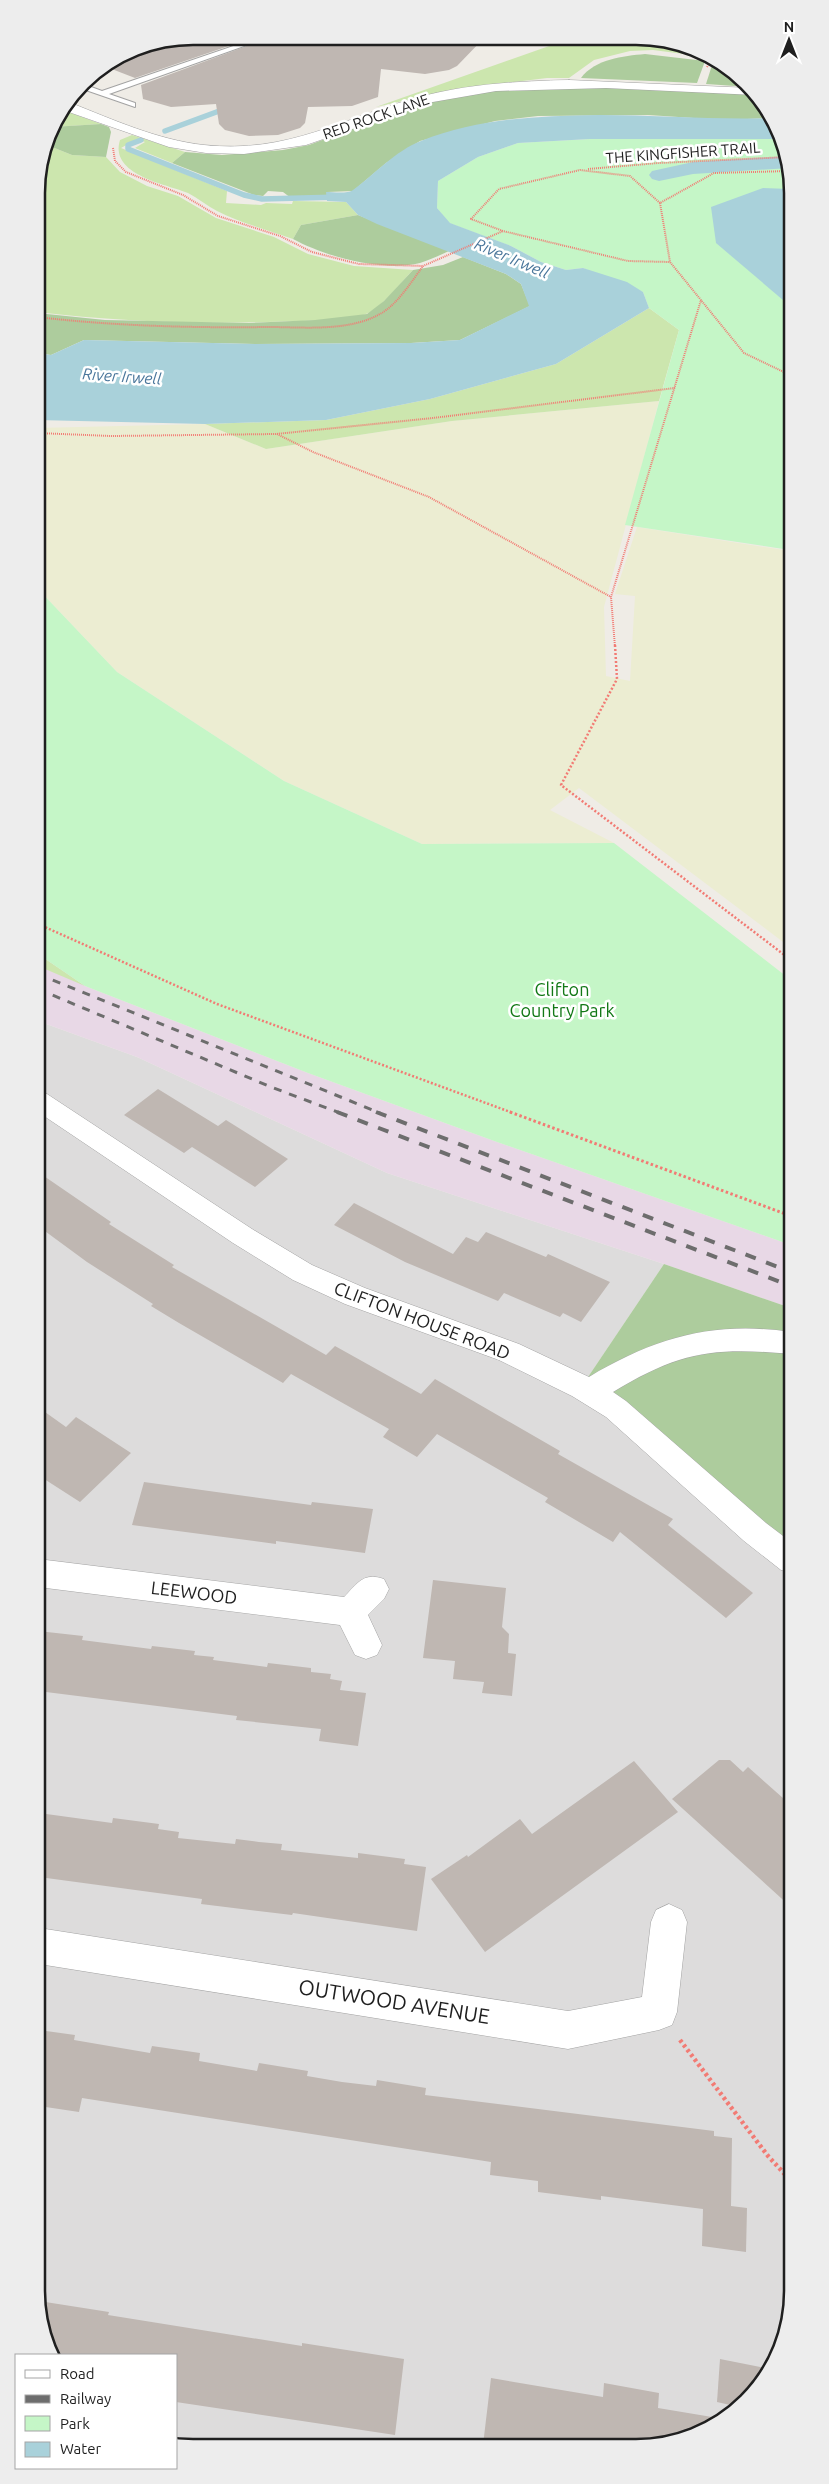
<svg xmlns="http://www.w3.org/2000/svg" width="829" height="2484" font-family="Ubuntu,sans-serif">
  <rect width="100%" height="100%" fill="#efece6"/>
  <!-- residential -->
  <path fill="#dddcdc" d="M38,1021L137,1057L387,1173L664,1264L586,1380L781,1542L792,1549V2301L781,2351L754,2395L714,2427L666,2445H176V2355H51L39,2321Z"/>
  <!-- industrial -->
  <path fill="#e8d8e6" d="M38,954L85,986L308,1073L497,1142L791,1245V1308L664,1264L387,1173L137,1057L38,1021Z"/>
  <!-- farmland -->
  <path fill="#ecedd2" d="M659,401L604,607L606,676L630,681L635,596L615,594L637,527L790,551L791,948L579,788L550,810L614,843L422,844L284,781L117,672L37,588V428L205,424L266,449L452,421Z"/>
  <!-- grass -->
  <g fill="#cce6ae">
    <path d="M569,39H667L708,55L707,57L653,50L630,51L594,60L569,78H547L456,89L376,107Z"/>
    <path d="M63,110L101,124L52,127Z"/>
    <path d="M132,135L185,152L172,163L135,148L145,142L137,139L121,148L227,191L226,203L261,205L266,203L292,204L293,201L346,202L358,215L301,225L293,239C268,230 241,223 217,211C207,206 198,198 188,193C166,184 109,175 120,140Z"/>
    <path d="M47,145L72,155L106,157L120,172L147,186L178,196L216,218L274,237L308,254L354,266L413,270C401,282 382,308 366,314C353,319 311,321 295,321C209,325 122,322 37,312V182Z"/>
    <path d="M649,308L679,330L659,401L452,421L266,449L205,424L326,420L430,399L556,364Z"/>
    <path d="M38,954L85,986L38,966Z"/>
  </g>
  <!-- forest -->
  <g fill="#adcc9d">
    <path d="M645,54L705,61L697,83L581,78C595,59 623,56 645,54Z"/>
    <path d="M713,62L721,63L750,87L706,84Z"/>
    <path d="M592,87L756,95L773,118L724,120L648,115L538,116L495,121L420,141L386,163L353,191L327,192V197L291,198L283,192L268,191L263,196L254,195L172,163L185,152L222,155L283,150L309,145L407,108L450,97L488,91Z"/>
    <path d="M101,124L109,127L111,132L106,157L72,155L47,145L52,127Z"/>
    <path d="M358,215L449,251C440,255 430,260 420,263C383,272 326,257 293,239L301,225Z"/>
    <path d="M463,257L506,274L521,284L530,306L460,340L411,343L255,344L84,340L51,355L37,353V313L105,320L249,323L315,320L367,314L384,301L413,270L443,265Z"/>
    <path d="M664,1264L791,1308L792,1549L781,1542L586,1380Z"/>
  </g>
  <!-- park -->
  <g fill="#c5f6c7">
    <path d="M590,139H782L790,163V550L625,525L679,330L649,308L643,292L583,268L566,270L541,262L511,246L449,223L437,208L438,181L478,157L518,143Z"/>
    <path d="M37,588L117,672L284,781L422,844L614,843L791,980V1245L497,1142L308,1073L85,986L38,954Z"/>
  </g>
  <!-- water -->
  <g fill="#a9d1da">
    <path d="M599,115C657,115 715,120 773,118L782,139H590L518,143L478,157L438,181L437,208L450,223L511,246L541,262L566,270L583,268L627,282L643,292L649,308L556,364L430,399L326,420L205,424L37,420V353L51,355L84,340L255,344L411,343L460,340L529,306L521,284L506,274L377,224L358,215L346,202L327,201L326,192C333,192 348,194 353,190C375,174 395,151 421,141C478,118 538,116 599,115Z"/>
    <path d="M763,188L790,189V306L716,243L711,207Z"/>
  </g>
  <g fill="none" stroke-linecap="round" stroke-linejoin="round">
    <!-- stream -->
    <g stroke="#a9d1da" stroke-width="5.5">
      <path d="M165,131L230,107"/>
      <path d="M141,140L128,145V149L244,195L262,199L341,197"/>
    </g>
    <!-- canal -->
    <path fill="#a9d1da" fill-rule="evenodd" d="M788,156L790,168L693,174L659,181L652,179L649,175L652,171L693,162Z"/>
  </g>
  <!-- building -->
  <g fill="#bfb7b2">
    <path d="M193,36L255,37L135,78L104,66L133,48Z"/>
    <path d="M271,37H383L484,38L457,66L449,70L425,74L381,69L378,97L352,106L308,107L305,123L300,128L278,135L249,136L225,130L219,124L216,104L171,107L143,99L141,85Z"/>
    <path d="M158,1089L218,1126L226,1120L288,1159L255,1187L192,1147L184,1153L124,1115Z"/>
    <path d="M38,1172L111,1222L109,1224L174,1265L172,1267L326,1355L335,1346L421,1394L435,1379L560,1451L558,1454L673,1519L668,1525L753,1593L726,1618L620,1532L613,1542L545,1502L548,1498L437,1434L417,1457L383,1437L389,1429L291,1374L283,1383L179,1323L151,1306L153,1304L87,1262L38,1226Z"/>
    <path d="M354,1203L453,1254L466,1237L478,1242L486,1232L546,1257L548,1254L610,1282L581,1322L563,1313L560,1317L504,1293L498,1301L405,1262L334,1225Z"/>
    <path d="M38,1407L66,1427L76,1417L131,1453L80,1502L38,1475Z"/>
    <path d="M144,1482L311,1505L312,1502L373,1509L365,1553L276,1541V1544L132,1525Z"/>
    <path d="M433,1580L506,1588L502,1627L509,1634L508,1653L516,1654L512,1696L482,1693L484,1682L453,1679L455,1661L423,1658Z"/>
    <path d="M38,1631L83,1636L82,1640L151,1649L152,1646L195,1651L194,1655L214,1657L213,1660L267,1667L268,1663L311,1668V1672L331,1674L330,1679L342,1681L340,1690L366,1693L358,1746L319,1741L321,1729L236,1720L237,1716L38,1691Z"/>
    <path d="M719,1760H730L743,1772L748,1767L792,1806V1908L672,1799Z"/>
    <path d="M634,1761L678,1812L485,1952L431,1879L467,1855L468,1857L520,1819L532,1834Z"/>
    <path d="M39,1813L112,1823L113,1818L159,1824L158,1829L179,1832L178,1838L235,1844L236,1839L259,1842L282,1844L281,1850L358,1858V1853L405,1859L404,1864L426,1867L417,1931L293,1913L292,1915L201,1904L202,1899L39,1877Z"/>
    <path d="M39,2030L75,2035L74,2040L150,2053L152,2046L200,2053L199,2061L257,2071L259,2063L308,2071L307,2076L342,2082L376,2086L377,2080L426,2088L425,2095L714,2131V2136L732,2138L731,2206L747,2208L746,2252L702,2246L703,2209L601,2196V2200L538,2192V2181L490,2175L491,2162L82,2098L79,2112L39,2106Z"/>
    <path d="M39,2301L109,2312L108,2315L302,2346V2343L404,2359L395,2435L176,2402V2355H51L39,2321Z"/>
    <path d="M720,2359L770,2369L754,2395L739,2407L717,2402Z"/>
    <path d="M491,2378L603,2397L604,2383L659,2393L658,2408L724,2419L714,2427L666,2445H483Z"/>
  </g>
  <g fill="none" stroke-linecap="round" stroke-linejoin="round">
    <!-- service casing -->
    <g stroke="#a3a3a3" stroke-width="2">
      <path id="service" d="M260,37H269L109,94L135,103V107L80,88L83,84L102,91Z"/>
    </g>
    <!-- minor casing -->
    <g stroke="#a3a3a3" stroke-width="1">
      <g id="minor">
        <path d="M569,80L751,88L756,95L606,88L496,91L427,103L306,145L244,154L206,153L169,147L63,110L69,103H71C114,120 158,140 204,145C289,154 342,118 419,97C468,84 519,81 569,80Z"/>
        <path d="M38,1091L47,1094L252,1229L312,1265L365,1288L519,1344L589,1377C656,1337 714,1321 791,1332V1354C715,1347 680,1351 613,1392L626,1401L766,1523L791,1542L792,1573L781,1570L744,1541L606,1417L572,1396L499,1360L345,1304L293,1280L233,1243L38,1112Z"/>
        <path d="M38,1559L344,1597C358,1583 363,1572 384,1579L389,1589L384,1599L368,1615L382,1645L377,1655L366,1659L355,1655L340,1625L38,1587Z"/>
        <path d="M669,1904L682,1910L687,1922L677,2012L672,2025L659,2030L568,2049L39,1964V1928L568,2011L642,1997L651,1922L656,1910Z"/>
      </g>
    </g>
    <!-- path-far3 -->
    <g stroke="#f27b74" stroke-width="2" stroke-dasharray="1 1" stroke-linecap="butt">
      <path d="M707,67L712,56"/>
      <path d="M113,148L115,161L126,172L183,195L218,216L280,236L312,252L359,264L423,266L503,231"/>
      <path d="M588,169L658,163L788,157"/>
      <path d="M790,171L714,173L660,203L670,262L744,353L790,375"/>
      <path d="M660,203L630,176L580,170L499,189L471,219L503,231L628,261L670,262"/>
      <path d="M37,317C114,326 191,328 268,327C303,327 348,332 380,314C397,305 412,281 423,266"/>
      <path d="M37,433L111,436L276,434L433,418L675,388"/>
      <path d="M277,434L313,452L429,497L611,597"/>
      <path d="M615,647L611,597L701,300"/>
    </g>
    <!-- path-far2 -->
    <g stroke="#f27b74" stroke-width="2.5" stroke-dasharray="2 2" stroke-linecap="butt">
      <path d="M615,645L617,679L561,785L791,960"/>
      <path d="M38,924L217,1004L513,1113"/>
    </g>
    <!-- path-far1 -->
    <path stroke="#f27b74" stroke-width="3" stroke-dasharray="2.5 2.5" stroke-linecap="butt" d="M510,1112L791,1216"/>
    <!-- path -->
    <path stroke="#f27b74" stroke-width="4.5" stroke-dasharray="3 3" stroke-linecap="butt" d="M680,2040L768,2156L792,2182"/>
    <!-- service -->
    <use href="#service" fill="#fff" fill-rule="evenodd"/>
    <!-- minor -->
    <use href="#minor" fill="#fff" fill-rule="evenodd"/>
    <!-- rail-far1 -->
    <g stroke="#6d6d6d" stroke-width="3" stroke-dasharray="8 8" stroke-linecap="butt">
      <path d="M38,974L380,1113"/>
      <path d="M38,989L271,1087L340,1113"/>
    </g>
    <!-- rail -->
    <g stroke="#6d6d6d" stroke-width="4" stroke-dasharray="11 11" stroke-linecap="butt">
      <path d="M337,1112L791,1286"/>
      <path d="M376,1112L791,1272"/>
    </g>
  </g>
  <g text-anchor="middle" stroke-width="5" stroke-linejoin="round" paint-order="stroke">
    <!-- far-street labels -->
    <g font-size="15" fill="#1f1f1f" stroke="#fff">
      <text transform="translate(376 117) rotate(-19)" y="5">RED ROCK LANE</text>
      <text transform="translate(683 153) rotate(-4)" y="5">THE KINGFISHER TRAIL</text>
    </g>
    <!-- far-water labels -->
    <g font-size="16" font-style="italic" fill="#4a769b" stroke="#fff">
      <text transform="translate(512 258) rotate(23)" y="6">River Irwell</text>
      <text transform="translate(122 376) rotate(4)" y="6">River Irwell</text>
    </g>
    <!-- park labels -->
    <g font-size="18" fill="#127816" stroke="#fff">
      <text x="562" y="996">Clifton<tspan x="562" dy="21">Country Park</tspan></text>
    </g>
    <!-- street labels -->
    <g font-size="18" fill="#1f1f1f" stroke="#fff">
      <text transform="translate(422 1321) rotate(21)" y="6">CLIFTON HOUSE ROAD</text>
      <text transform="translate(194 1593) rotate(7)" y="6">LEEWOOD</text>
    </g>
    <!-- near-street labels -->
    <g font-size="21" fill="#1f1f1f" stroke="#fff">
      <text transform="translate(394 2002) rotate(9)" y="7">OUTWOOD AVENUE</text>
    </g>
  </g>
  <!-- crop -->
  <path d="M0 0H829V2484H0ZM193 45H636A148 148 0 0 1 784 193V2291A148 148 0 0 1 636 2439H193A148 148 0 0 1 45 2291V193A148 148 0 0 1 193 45Z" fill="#ededed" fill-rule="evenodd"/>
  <path fill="none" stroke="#1f1f1f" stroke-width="2.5" d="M193 45H636A148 148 0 0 1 784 193V2291A148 148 0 0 1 636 2439H193A148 148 0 0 1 45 2291V193A148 148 0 0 1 193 45Z"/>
  <!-- legend -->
  <rect x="15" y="2354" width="162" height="115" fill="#ffffff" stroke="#a5a5a5"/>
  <rect x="25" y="2370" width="25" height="8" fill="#ffffff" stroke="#a5a5a5"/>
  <text x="60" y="2379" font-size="15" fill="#1f1f1f">Road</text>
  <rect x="25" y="2395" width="25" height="8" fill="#6d6d6d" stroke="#a5a5a5"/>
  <text x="60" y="2404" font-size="15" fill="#1f1f1f">Railway</text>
  <rect x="25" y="2416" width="25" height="15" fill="#c5f6c7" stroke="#a5a5a5"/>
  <text x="60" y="2429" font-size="15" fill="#1f1f1f">Park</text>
  <rect x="25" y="2442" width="25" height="15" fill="#a9d1da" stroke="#a5a5a5"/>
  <text x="60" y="2454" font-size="15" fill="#1f1f1f">Water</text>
  <!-- north arrow -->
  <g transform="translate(789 40)" stroke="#ffffff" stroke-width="4" paint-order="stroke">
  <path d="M0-4L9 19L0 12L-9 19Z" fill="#1f1f1f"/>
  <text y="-8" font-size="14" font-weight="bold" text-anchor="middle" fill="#1f1f1f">N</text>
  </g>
</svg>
